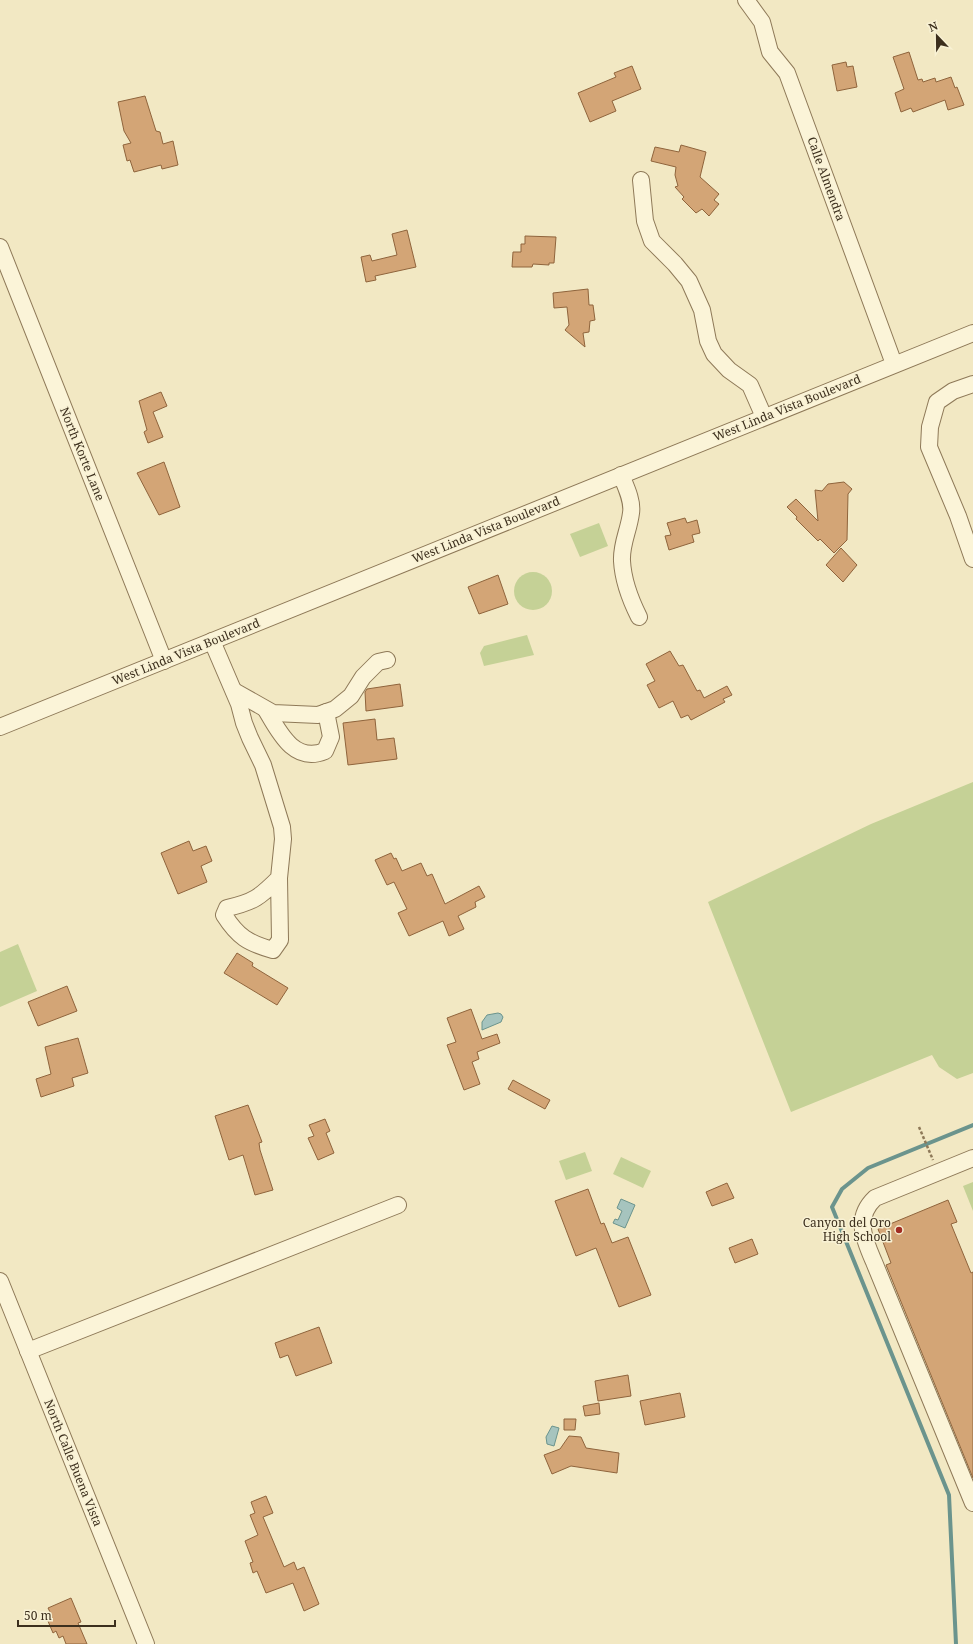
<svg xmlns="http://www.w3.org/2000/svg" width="973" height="1644" font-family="'Noto Serif',serif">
  <rect width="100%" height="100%" fill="#f2e8c3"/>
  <!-- green -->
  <g fill="#c5d196">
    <path d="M599,523L608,546L580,557L570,534Z"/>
    <circle cx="533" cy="591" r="19"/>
    <path d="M527,635L534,655L484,666L480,653L484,646Z"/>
    <path d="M973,782V1073L957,1079L939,1067L932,1055L791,1112L708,902L871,824Z"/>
    <path d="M18,944L37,991L0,1007V952Z"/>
    <path d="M585,1152L592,1171L566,1180L559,1161Z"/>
    <path d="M621,1157L651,1171L643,1188L613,1174Z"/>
    <path d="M973,1182V1211L963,1186Z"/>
  </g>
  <!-- water -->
  <g fill="#a6c4be" stroke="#6b948d">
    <path d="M498,1013L501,1014L503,1017L501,1022L482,1030V1022L487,1015Z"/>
    <path d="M621,1199L635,1205L625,1228L613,1223L615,1219L618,1220L622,1211L617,1208Z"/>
    <path d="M552,1426L559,1428L554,1446L547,1444L546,1437Z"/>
  </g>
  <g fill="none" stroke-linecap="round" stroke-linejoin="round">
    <!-- stream -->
    <path stroke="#6b948d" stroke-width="4" d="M956,1644L949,1495L832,1207L842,1189L868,1168L973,1125"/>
  </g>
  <!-- building -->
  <g fill="#d3a576" stroke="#8f643c">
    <path d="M909,52L918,80L922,79L923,82L935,78L936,82L951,77L955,88L957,87L964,105L948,110L945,100L913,112L911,108L901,112L895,93L904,89L893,57Z"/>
    <path d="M846,62L847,67L853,66L857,87L837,91L832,65Z"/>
    <path d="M632,66L641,89L612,101L616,111L590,122L578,93L616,77L614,73Z"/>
    <path d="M145,96L156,131L160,132L163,144L173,141L178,165L162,169L161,165L134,172L130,160L127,161L123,145L131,143L124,131L118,102Z"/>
    <path d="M681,145L706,152L700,177L719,194L714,200L719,204L709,216L702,209L696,213L682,199L684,197L675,187L678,186L675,175L676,167L651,161L655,147L679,152Z"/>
    <path d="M407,230L416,267L375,276L376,280L366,282L361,257L370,255L372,261L397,255L392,234Z"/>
    <path d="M525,236L556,237L554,263H549V265L533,264L532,267H512L513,252H521V244H525Z"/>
    <path d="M588,289L589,305H593L595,320L590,321L589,332L583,333L585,347L565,330L569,325L567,307L554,308L553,293Z"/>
    <path d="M161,392L167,406L153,412L163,437L148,443L144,432L147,430L139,401Z"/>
    <path d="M164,462L180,507L159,515L137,473Z"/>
    <path d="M844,482L852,489L848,494L847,540L834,553L820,539L818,541L796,519L797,517L787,507L796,499L818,521L815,490L822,491L828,484Z"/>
    <path d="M685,518L687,523L697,520L700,533L692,535L694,542L669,550L665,536L671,535L667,523Z"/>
    <path d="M841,548L857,565L843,582L826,565Z"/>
    <path d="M498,575L508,604L479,614L468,587Z"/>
    <path d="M670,651L679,666L683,665L697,691L700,690L704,698L727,686L732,695L723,699L725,702L691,720L688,715L681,718L673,701L659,708L647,685L655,681L646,664Z"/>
    <path d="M400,684L403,706L366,711L365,692L367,689Z"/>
    <path d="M375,719L377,740L394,738L397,759L348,765L343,723Z"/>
    <path d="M189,841L193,851L206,846L212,861L201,866L207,882L178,894L161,853Z"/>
    <path d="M391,853L394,859L396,858L402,871L421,863L427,876L432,874L445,904L479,886L485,897L475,902L476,907L458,916L464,929L449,936L443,921L409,936L398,913L407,909L394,882L387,885L375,860Z"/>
    <path d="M237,953L253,963L252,966L288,988L277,1005L224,973Z"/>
    <path d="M67,986L77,1011L38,1026L28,1002Z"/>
    <path d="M471,1009L482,1039L497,1034L500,1043L477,1052L479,1059L472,1062L480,1084L464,1090L447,1045L456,1042L447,1018Z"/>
    <path d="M78,1038L88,1073L72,1078L74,1086L41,1097L36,1079L51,1074L45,1047Z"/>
    <path d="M513,1080L550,1100L545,1109L508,1089Z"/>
    <path d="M248,1105L262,1142L259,1143L260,1150L273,1190L255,1195L243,1155L229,1160L215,1116Z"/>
    <path d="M325,1119L330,1131L326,1133L334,1153L318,1160L308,1138L314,1136L309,1125Z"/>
    <path d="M727,1183L734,1198L712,1206L706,1192Z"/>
    <path d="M588,1189L601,1224L604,1223L612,1243L628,1237L651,1295L619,1307L596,1248L576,1256L555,1201Z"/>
    <path d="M948,1200L957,1222L951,1224L971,1273L973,1272V1478L886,1265L891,1263L878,1229Z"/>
    <path d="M752,1239L758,1254L735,1263L729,1248Z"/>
    <path d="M319,1327L332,1363L296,1376L288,1355L280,1358L275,1343Z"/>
    <path d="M628,1375L631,1396L598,1401L595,1381Z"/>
    <path d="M680,1393L685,1417L645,1425L640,1401Z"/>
    <path d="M599,1403L600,1414L585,1416L583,1406Z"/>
    <path d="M564,1419H576L575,1430H564Z"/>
    <path d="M569,1436L581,1437L586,1448L619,1453L617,1473L571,1466L552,1474L544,1455L560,1449Z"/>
    <path d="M266,1496L273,1513L263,1517L284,1567L294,1562L297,1570L304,1567L319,1604L304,1611L293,1583L266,1593L257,1571L253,1573L250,1563L253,1562L245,1541L258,1535L250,1515L255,1513L251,1502Z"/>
    <path d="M71,1598L81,1622L78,1623L87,1644H66L63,1636L59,1638L56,1631L53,1633L45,1614L50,1612L48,1608Z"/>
  </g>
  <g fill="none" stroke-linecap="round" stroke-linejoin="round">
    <!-- minor casing -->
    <g stroke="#8e7958" stroke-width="18">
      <g id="minor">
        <path d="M746,0L762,22L770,52L787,73L894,364"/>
        <path d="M641,180L645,221L652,241L675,264L689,281L702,310L708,341L714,354L729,370L750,385L764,417"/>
        <path d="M0,247L164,661"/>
        <path d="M973,384L953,391L937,402L930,427L929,447L958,516L973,559"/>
        <path d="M621,475C626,487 633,501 631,513C629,530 621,544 622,561C623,580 631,601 639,617"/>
        <path d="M212,641L239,704L244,723L250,738L263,765L282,827L283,839L279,878L280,940L273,950C248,943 238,937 224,915L227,908C254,902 260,897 279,878"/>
        <path d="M234,691L273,713L318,715L335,709L351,696L363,677L378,662L387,660"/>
        <path d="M266,710C279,732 294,764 325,751L331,737L326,712"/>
        <path d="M0,727L973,333"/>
        <path d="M973,1158L875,1198C854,1218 864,1239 874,1262L973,1503"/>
        <path d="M0,1281L146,1644"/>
        <path d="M28,1351L398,1205"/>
      </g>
    </g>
    <!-- path -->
    <path stroke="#8e7958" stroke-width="2.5" stroke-dasharray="3 2" stroke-linecap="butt" d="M919,1127L933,1160"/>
    <!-- minor -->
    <use href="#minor" stroke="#fbf4d8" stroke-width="16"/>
  </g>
  <!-- markers -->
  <circle fill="#a22d23" stroke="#f8f1d4" stroke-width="1.5" cx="899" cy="1230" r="4"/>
  <g text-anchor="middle" stroke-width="3" stroke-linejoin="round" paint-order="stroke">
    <!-- street labels -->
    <g font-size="12" fill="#3c2f1d" stroke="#f8f1d4">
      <text transform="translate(826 179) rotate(70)" y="4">Calle Almendra</text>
      <text transform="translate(787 408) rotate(-22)" y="4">West Linda Vista Boulevard</text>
      <text transform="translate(82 454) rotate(68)" y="4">North Korte Lane</text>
      <text transform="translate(486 530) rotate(-22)" y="4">West Linda Vista Boulevard</text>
      <text transform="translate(186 652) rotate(-22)" y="4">West Linda Vista Boulevard</text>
      <text transform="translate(73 1463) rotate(68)" y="4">North Calle Buena Vista</text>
    </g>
    <!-- poi labels -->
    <g font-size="12" fill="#3c2f1d" stroke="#f8f1d4" text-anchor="end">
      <text x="891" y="1227">Canyon del Oro<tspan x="891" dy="14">High School</tspan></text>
    </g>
  </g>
  <!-- north arrow -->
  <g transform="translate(937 36) rotate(338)" stroke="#f8f1d4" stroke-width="3" paint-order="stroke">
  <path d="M0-3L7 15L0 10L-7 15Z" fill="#3c2f1d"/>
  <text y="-6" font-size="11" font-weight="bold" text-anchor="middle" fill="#3c2f1d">N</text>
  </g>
  <!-- scale -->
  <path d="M18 1620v6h97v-6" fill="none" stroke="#3c2f1d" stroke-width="2"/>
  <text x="24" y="1620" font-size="12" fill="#3c2f1d" stroke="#f8f1d4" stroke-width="3" paint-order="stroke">50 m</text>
</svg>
